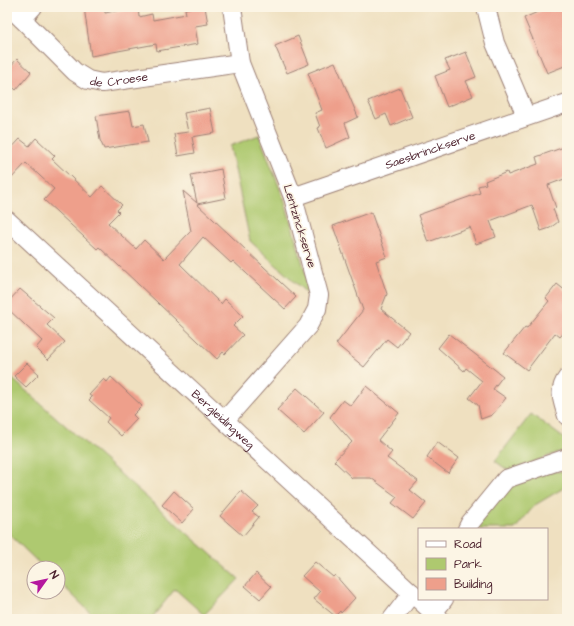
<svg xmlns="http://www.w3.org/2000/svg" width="574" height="626" font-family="'Architects Daughter',sans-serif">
  <rect width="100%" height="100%" fill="#fcf5e5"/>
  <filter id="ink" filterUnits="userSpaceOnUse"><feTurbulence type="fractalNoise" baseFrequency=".025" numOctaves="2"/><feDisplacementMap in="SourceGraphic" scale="8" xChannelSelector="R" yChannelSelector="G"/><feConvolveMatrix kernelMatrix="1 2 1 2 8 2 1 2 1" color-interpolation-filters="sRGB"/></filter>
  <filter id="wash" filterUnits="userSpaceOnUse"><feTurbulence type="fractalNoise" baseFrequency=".012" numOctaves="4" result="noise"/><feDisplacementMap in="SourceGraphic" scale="16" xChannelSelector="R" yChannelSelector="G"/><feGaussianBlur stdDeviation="0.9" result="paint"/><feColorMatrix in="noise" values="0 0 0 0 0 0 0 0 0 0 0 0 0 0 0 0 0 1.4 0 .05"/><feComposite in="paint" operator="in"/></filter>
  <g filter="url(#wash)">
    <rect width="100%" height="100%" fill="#efe0c0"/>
    <!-- green -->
    <g fill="#aec96f" stroke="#7c744d">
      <path d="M259,135L285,202L313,299L250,241L230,146Z"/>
      <path d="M7,374L239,579L204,615L175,589L151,619H97L58,581V568H44L7,532Z"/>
      <path d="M531,414L565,439V450L509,471L495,461Z"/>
      <path d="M567,470V486L535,505L515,529H480L475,525L506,486L551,471L566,472Z"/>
    </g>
    <g id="blocks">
      <!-- building -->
      <g fill="#ee9f8b">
        <path d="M84,7H104L105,13L138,7L139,17L152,14L153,20L186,14L185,9L192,7H205L208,24L195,26L198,44L157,51L156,44L91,56Z"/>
        <path d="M549,7H567V65L547,73L524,18Z"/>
        <path d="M298,36L309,64L287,73L275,46Z"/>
        <path d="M466,52L476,77L466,81L473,96L447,107L435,76L450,70L445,60Z"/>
        <path d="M17,59L31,72L16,90L7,82V70Z"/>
        <path d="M335,62L358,117L345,123L350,137L326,148L318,128L320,127L315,113L322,110L308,73Z"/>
        <path d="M400,88L412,117L391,126L386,114L376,119L368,101Z"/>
        <path d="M210,108L215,133L192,137L195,153L178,156L174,134L188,132L184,113Z"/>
        <path d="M130,111L133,126L144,124L148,142L104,149L100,140L96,116Z"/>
        <path d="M36,138L55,156L52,159L92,197L102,186L122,205L117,210L119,212L108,223L136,249L144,240L164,259L191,231L183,191L197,203L191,175L221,169L226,198L197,204L296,297L285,309L233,261L231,263L203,237L180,264L221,304L225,299L243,316L233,326L243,335L225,354L223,352L217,359L99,247L97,249L44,200L54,189L26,163L7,183V153L20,139L29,146Z"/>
        <path d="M567,146V178L548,185L556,208L553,209L558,222L550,228L541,231L532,205L490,221L496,237L476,244L470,227L428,242L418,215L480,193L478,186L486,184L485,181L507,172L508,175L538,164L536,157Z"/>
        <path d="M371,212L387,257L376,261L387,294L381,309L409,332L397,347L387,339L364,367L336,344L363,310L333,226Z"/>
        <path d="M557,284L567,292V329L560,337L555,333L527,370L504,353L525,327L527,328L549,301L546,298Z"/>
        <path d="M20,289L54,318L47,325L65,342L48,360L36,348L42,341L7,308V303Z"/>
        <path d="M449,334L503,376L493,389L506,398L492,415L481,419L478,405L469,398L482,381L466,368L464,371L438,348Z"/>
        <path d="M27,363L39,374L26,387L14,376Z"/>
        <path d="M111,377L142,406L133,415L137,419L121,436L106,422L109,418L89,400L92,397L89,395L104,379L107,382Z"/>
        <path d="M366,386L399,413L378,440L392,452L387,458L418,481L410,490L426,503L413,519L392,503L397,497L371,478H352L334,461L352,442L330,417L343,400L351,406Z"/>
        <path d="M297,388L324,412L304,434L277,410Z"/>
        <path d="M437,442L459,458L448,473L427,457Z"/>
        <path d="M174,491L194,509L182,523L162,505Z"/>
        <path d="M241,491L258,506L252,512L259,517L243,536L220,516Z"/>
        <path d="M315,562L333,577L335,575L355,598L341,613L340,611L335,616L314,599L320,592L302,576Z"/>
        <path d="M256,573L271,587L260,599L245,586Z"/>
      </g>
    </g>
  </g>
  <g filter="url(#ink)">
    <use href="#blocks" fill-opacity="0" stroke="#9c8076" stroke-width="1"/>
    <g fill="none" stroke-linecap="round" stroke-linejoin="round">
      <!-- street casing -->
      <g stroke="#9c8076" stroke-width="20">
        <g id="street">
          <path d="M9,7L22,19"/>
          <path id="s1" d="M33,7L22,19L75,72L88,80L102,83L240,63"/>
          <path d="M486,7L495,43L526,116"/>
          <path id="s2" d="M293,197L567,103"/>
          <path id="s3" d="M7,220L440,619"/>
          <path d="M567,378C557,391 563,402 567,416"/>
          <path d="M225,420L308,326L317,309L319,295L293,197L240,63L232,7"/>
          <path d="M467,529L470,523L506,479L567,458"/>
          <path d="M433,613L444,599"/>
          <path d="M392,619L412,593"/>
        </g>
      </g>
      <!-- street -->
      <use href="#street" stroke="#fff" stroke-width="18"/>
    </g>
  </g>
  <g text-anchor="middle" stroke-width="3.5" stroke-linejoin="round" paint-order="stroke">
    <!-- street labels -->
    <g font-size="12" fill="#4a1f2b" stroke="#fcf5e5">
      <text dy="4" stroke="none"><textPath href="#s1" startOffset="138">de Croese</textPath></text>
      <text dy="4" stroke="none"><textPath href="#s2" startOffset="145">Saesbrinckserve</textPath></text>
      <text transform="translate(300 226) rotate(73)" y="4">Lentzinckserve</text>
      <text dy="4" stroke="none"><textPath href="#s3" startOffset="294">Bergleidingweg</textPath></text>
    </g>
  </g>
  <!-- margin -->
  <rect width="574" height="626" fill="none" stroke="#fcf5e5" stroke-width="24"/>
  <!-- legend -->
  <rect x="418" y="528" width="130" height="72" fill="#fcf5e5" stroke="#b59f9b"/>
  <rect x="426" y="541" width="20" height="6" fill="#ffffff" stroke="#b59f9b"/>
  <text x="454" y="548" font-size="12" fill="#4a1f2b">Road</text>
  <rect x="426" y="558" width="20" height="12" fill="#aec96f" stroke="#b59f9b"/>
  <text x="454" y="568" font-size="12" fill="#4a1f2b">Park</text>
  <rect x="426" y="578" width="20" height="12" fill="#ee9f8b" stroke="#b59f9b"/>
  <text x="454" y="588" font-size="12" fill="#4a1f2b">Building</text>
  <!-- north arrow -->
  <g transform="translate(46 580) rotate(57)"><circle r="19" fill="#fcf5e5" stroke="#b59f9b"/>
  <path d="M0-3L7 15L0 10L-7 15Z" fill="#b5179e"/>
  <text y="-6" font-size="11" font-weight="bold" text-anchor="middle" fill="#4a1f2b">N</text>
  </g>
</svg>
